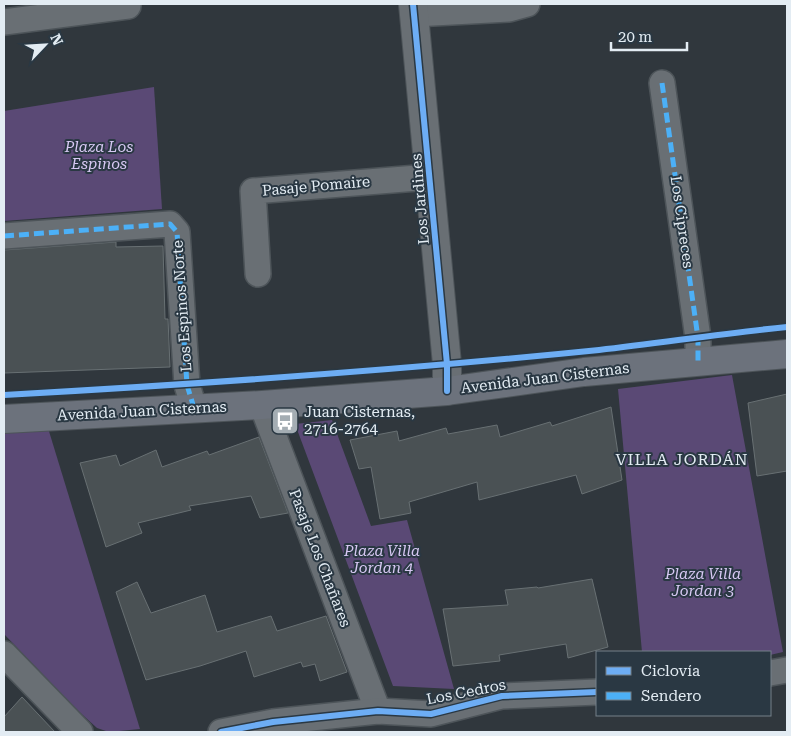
<svg xmlns="http://www.w3.org/2000/svg" width="791" height="736" font-family="'Roboto Serif',serif">
  <rect width="100%" height="100%" fill="#30373d"/>
  <!-- green -->
  <g fill="#5a4975">
    <path d="M154,87L162,209L4,221V111Z"/>
    <path d="M732,375L783,652L770,655V652H642L618,389Z"/>
    <path d="M332,420L371,526L407,520L454,689L393,686L295,424Z"/>
    <path d="M48,428L140,729L109,732L97,728L75,708L4,634V429Z"/>
  </g>
  <!-- building -->
  <g fill="#4a5154" stroke="#687073">
    <path d="M116,242V247L163,246L165,319H168L170,367L4,373V250Z"/>
    <path d="M787,394V471L757,476L748,403Z"/>
    <path d="M611,407L622,480L582,494L576,475L479,500L477,482L409,502L411,513L380,519L371,467L359,469L350,440L397,431L399,441L446,428L448,434L497,425L500,437L550,422L552,426Z"/>
    <path d="M259,437L288,513L260,518L251,496L189,506L191,510L138,523L142,533L106,547L80,463L116,455L120,466L156,450L162,467L207,451L209,455Z"/>
    <path d="M592,579L608,647L568,658L566,644L499,655L500,661L453,666L443,609L508,605L505,590L537,587L538,588Z"/>
    <path d="M137,582L151,613L205,595L217,632L271,616L277,631L326,616L347,672L320,681L315,664L303,667L301,662L254,677L246,651L200,666L146,680L116,592Z"/>
    <path d="M22,697L55,732H4V717Z"/>
  </g>
  <g fill="none" stroke-linecap="round" stroke-linejoin="round">
    <!-- street casing -->
    <g stroke="#4d5459" stroke-width="28">
      <g id="street">
        <path d="M414,14L509,9L527,4"/>
        <path d="M4,22L128,6"/>
        <path d="M662,83L698,338V362"/>
        <path d="M4,236L170,224L177,232L187,385L194,408"/>
        <path d="M258,274L253,191L430,177"/>
        <path d="M262,405L378,711"/>
        <path d="M4,654L80,732"/>
        <path d="M770,673L787,670"/>
        <path d="M221,732L273,722L378,711L431,714L502,696L597,692"/>
      </g>
    </g>
    <!-- secondary casing -->
    <g stroke="#4d5459" stroke-width="30">
      <path id="secondary" d="M413,4L447,364V391"/>
    </g>
    <!-- primary casing -->
    <g stroke="#4d5459" stroke-width="30">
      <path id="primary" d="M4,419L262,405L447,391L584,372L787,354"/>
    </g>
    <!-- street -->
    <use href="#street" stroke="#696f74" stroke-width="25"/>
    <!-- secondary -->
    <use href="#secondary" stroke="#696f74" stroke-width="28"/>
    <!-- primary -->
    <use href="#primary" stroke="#6c727c" stroke-width="28"/>
    <!-- quiet -->
    <g stroke="#4cb0f7" stroke-width="5" stroke-dasharray="10 5" stroke-linecap="butt">
      <path d="M662,83L698,338V362"/>
      <path d="M4,236L170,224L177,232L187,385L194,408"/>
    </g>
    <!-- cycleway casing -->
    <g stroke="#2a3843" stroke-width="9">
      <g id="cycleway">
        <path d="M413,4L447,364V391"/>
        <path d="M4,395C202,384 401,370 599,350C662,343 724,333 787,327"/>
        <path d="M221,732L273,722L378,711L431,714L502,696L597,692"/>
      </g>
    </g>
    <!-- cycleway -->
    <use href="#cycleway" stroke="#6dadf4" stroke-width="6"/>
  </g>
  <!-- icons -->
  <defs>
    <g id="bus-square" transform="scale(1.4375)"><rect x="-9" y="-9" width="18" height="18" rx="4" fill="#a4adb3" stroke="#2a3843"/><path d="M-5-6H5V4H4V6H2V4H-2V6H-4V4H-5ZM-3.5-4V0h7V-4ZM-3.5 1.2v1.5H-2V1.2ZM2 1.2v1.5H3.5V1.2Z" fill="#fff"/></g>
  </defs>
  <g fill-rule="evenodd">
    <use href="#bus-square" x="285" y="421"/>
  </g>
  <g text-anchor="middle" stroke-width="4" stroke-linejoin="round" paint-order="stroke">
    <!-- park labels -->
    <g font-size="15" font-style="italic" fill="#d7c8f3" stroke="#2a3843">
      <text x="99" y="152">Plaza Los<tspan x="99" dy="17">Espinos</tspan></text>
      <text x="382" y="556">Plaza Villa<tspan x="382" dy="17">Jordan 4</tspan></text>
      <text x="703" y="579">Plaza Villa<tspan x="703" dy="17">Jordan 3</tspan></text>
    </g>
    <!-- street labels -->
    <g font-size="15" fill="#e3ecf3" stroke="#2a3843">
      <text transform="translate(316 186) rotate(-5)" y="5">Pasaje Pomaire</text>
      <text transform="translate(420 199) rotate(-95)" y="5">Los Jardines</text>
      <text transform="translate(682 222) rotate(82)" y="5">Los Cipreces</text>
      <text transform="translate(182 306) rotate(-94)" y="5">Los Espinos Norte</text>
      <text transform="translate(545 378) rotate(-7)" y="5">Avenida Juan Cisternas</text>
      <text transform="translate(142 411) rotate(-3)" y="5">Avenida Juan Cisternas</text>
      <text transform="translate(320 558) rotate(69)" y="5">Pasaje Los Chañares</text>
      <text transform="translate(466 692) rotate(-11)" y="5">Los Cedros</text>
    </g>
    <!-- poi labels -->
    <g font-size="15" fill="#e3ecf3" stroke="#2a3843" text-anchor="start">
      <text x="304" y="417">Juan Cisternas,<tspan x="304" dy="17">2716-2764</tspan></text>
    </g>
    <!-- neighbourhood labels -->
    <g font-size="16" letter-spacing="1" fill="#e3ecf3" stroke="#2a3843">
      <text x="682" y="465">VILLA JORDÁN</text>
    </g>
  </g>
  <!-- border -->
  <rect width="791" height="736" fill="none" stroke="#e3ecf3" stroke-width="10"/>
  <!-- legend -->
  <rect x="596" y="651" width="175" height="65" fill="#2a3843" stroke="#748089"/>
  <rect x="606" y="667" width="25" height="8" fill="#6dadf4" stroke="#748089"/>
  <text x="641" y="676" font-size="15" fill="#e3ecf3">Ciclovía</text>
  <rect x="606" y="692" width="25" height="8" fill="#4cb0f7" stroke="#748089"/>
  <text x="641" y="701" font-size="15" fill="#e3ecf3">Sendero</text>
  <!-- north arrow -->
  <g transform="translate(45 45) rotate(65)" stroke="#2a3843" stroke-width="4" paint-order="stroke">
  <path d="M0-4L9 19L0 12L-9 19Z" fill="#e3ecf3"/>
  <text y="-8" font-size="14" font-weight="bold" text-anchor="middle" fill="#e3ecf3">N</text>
  </g>
  <!-- scale -->
  <path d="M611 42v8h76v-8" fill="none" stroke="#e3ecf3" stroke-width="2.5"/>
  <text x="618" y="42" font-size="15" fill="#e3ecf3" stroke="#2a3843" stroke-width="4" paint-order="stroke">20 m</text>
</svg>
